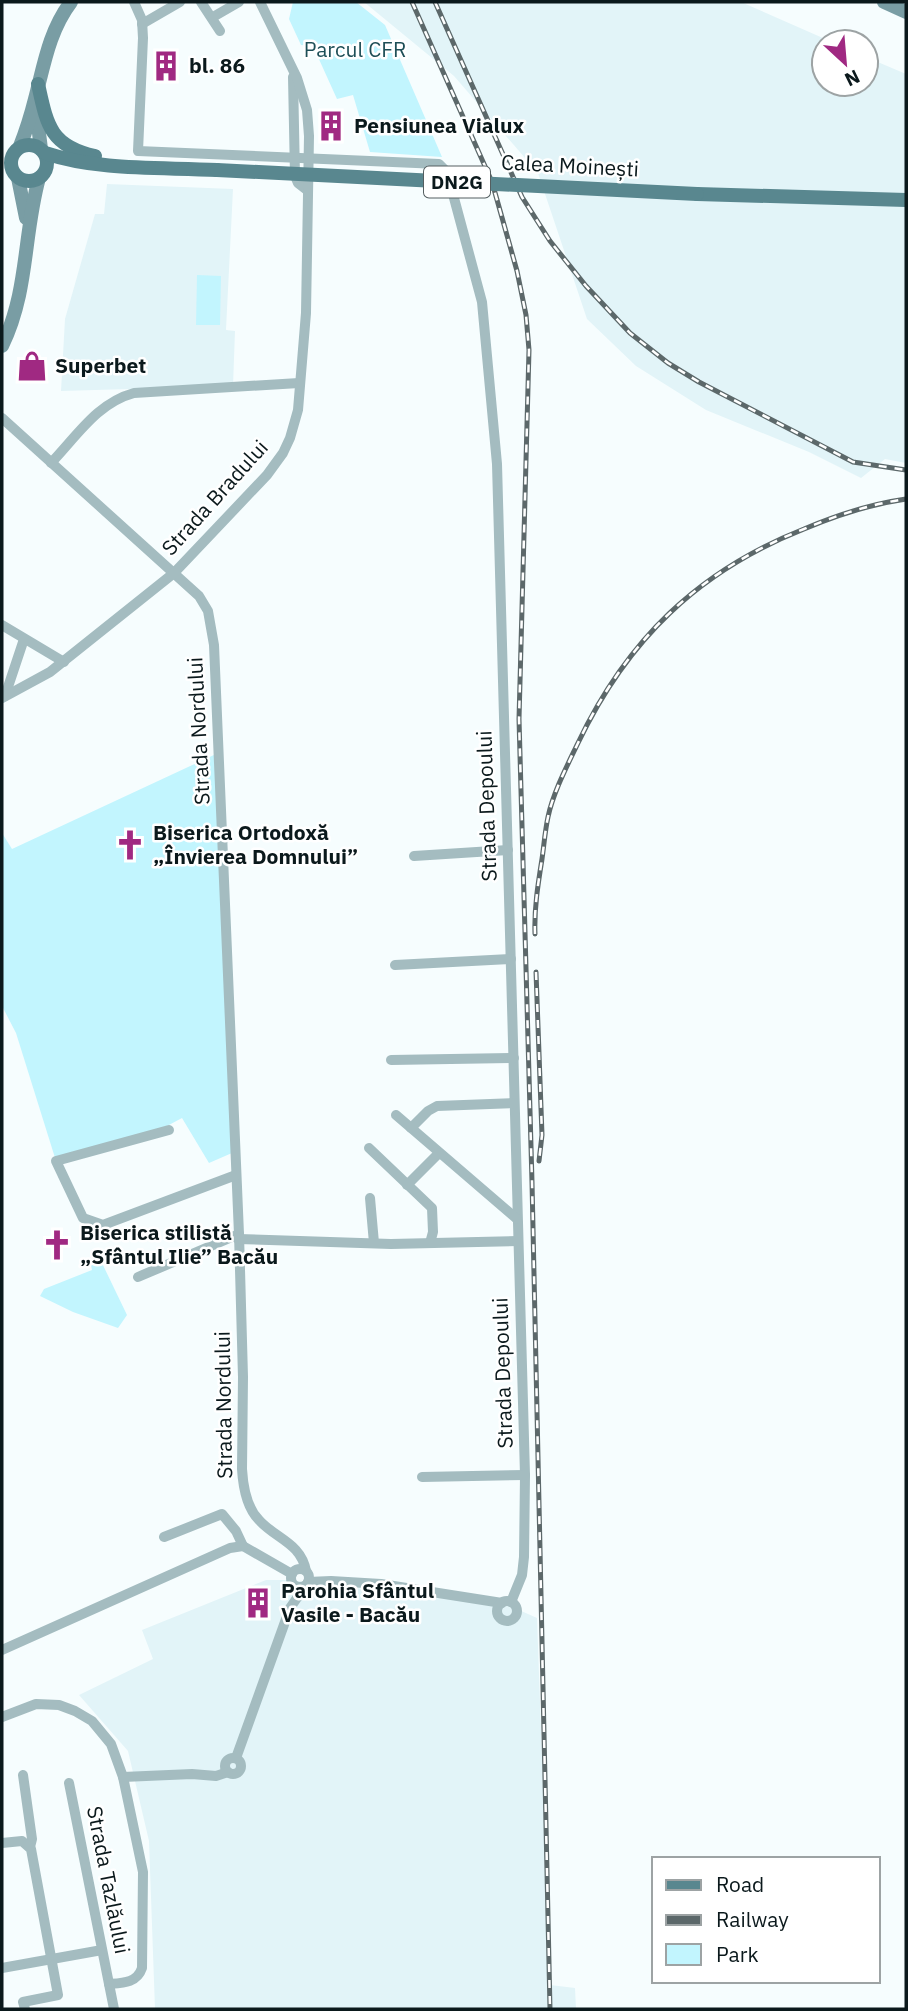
<svg xmlns="http://www.w3.org/2000/svg" width="908" height="2011" font-family="'IBM Plex Sans',sans-serif">
  <rect width="100%" height="100%" fill="#f6fdfe"/>
  <!-- built -->
  <g fill="#e2f4f8">
    <path d="M364,2H741L832,42H824V84H866V57L906,74V463L885,459L861,478L809,452L706,410L636,366L587,319L538,173L454,76Z"/>
    <path d="M107,184L233,189L226,330L235,331L233,386L61,391L65,319L95,214H104Z"/>
    <path d="M266,1580H289L510,1606L537,1618L550,1985L575,1988L576,2009H155L149,1841L128,1751L79,1695L153,1659L142,1630Z"/>
  </g>
  <!-- green -->
  <g fill="#c2f5fe">
    <path d="M293,2H356L385,25L442,157L370,152L353,95L337,99L313,46L301,45L289,19Z"/>
    <path d="M197,275L221,276L220,325H196Z"/>
    <path d="M216,754L232,1153L209,1163L182,1118L167,1126L56,1161L16,1033L2,1006V833L12,849Z"/>
    <path d="M101,1261L127,1315L118,1328L73,1312L40,1296L44,1289L92,1270L91,1265Z"/>
  </g>
  <g fill="none" stroke-linecap="round" stroke-linejoin="round">
    <!-- street -->
    <g stroke="#a4bcc0" stroke-width="10">
      <path d="M134,2L142,20L143,38L138,151L439,164L447,172L482,302L497,464L525,1475L524,1557L522,1575L511,1602"/>
      <path d="M201,2L220,31"/>
      <path d="M213,17L239,2"/>
      <path d="M142,24L180,2"/>
      <path d="M293,77L295,176L298,183L307,190"/>
      <path d="M2,418L199,596L208,611L214,645L239,1234L243,1377L242,1469C243,1486 246,1507 259,1520C276,1539 301,1543 306,1571"/>
      <path d="M51,463C77,436 97,403 134,393L299,383"/>
      <path d="M2,625L64,662"/>
      <path d="M5,696L24,639"/>
      <path d="M2,698L50,672L174,573L267,475L283,453L290,438L298,410L306,313L309,136L307,110L297,78L260,2"/>
      <path d="M414,856L508,850"/>
      <path d="M395,965L511,959"/>
      <path d="M391,1060L514,1058"/>
      <path d="M396,1115L517,1219"/>
      <path d="M411,1128L428,1111L437,1106L514,1103"/>
      <path d="M169,1130L56,1161L83,1218L103,1225L236,1175"/>
      <path d="M369,1148L432,1208L433,1232L430,1243"/>
      <path d="M407,1185L439,1153"/>
      <path d="M370,1198L374,1243"/>
      <path d="M238,1239L391,1244L518,1241"/>
      <path d="M138,1277L239,1234"/>
      <path d="M422,1477L525,1475"/>
      <path d="M164,1537L222,1514L236,1531L243,1546"/>
      <path d="M243,1546L292,1574"/>
      <circle cx="300" cy="1578" r="9"/>
      <path d="M308,1582L331,1581L381,1584L502,1603"/>
      <circle cx="507" cy="1611" r="10"/>
      <path d="M2,1650L230,1548L243,1546"/>
      <path d="M2,1717L36,1704L59,1705L75,1711L92,1721L111,1744L123,1777L143,1872L142,1968C137,1983 123,1983 109,1984"/>
      <circle cx="233" cy="1766" r="8"/>
      <path d="M236,1758L290,1608L306,1585"/>
      <path d="M23,1775L32,1839L30,1847"/>
      <path d="M123,1777L192,1774L216,1776L228,1772"/>
      <path d="M69,1783L114,2009"/>
      <path d="M2,1843L22,1841L31,1849L58,1995L23,2002L25,2009"/>
      <path d="M2,1968L102,1950"/>
    </g>
    <!-- secondary -->
    <g stroke="#799da4" stroke-width="14">
      <path d="M884,2L906,12"/>
      <path d="M36,109L41,149"/>
      <path d="M20,146C26,131 31,115 35,99C44,65 49,31 71,2"/>
      <path d="M18,178L26,218"/>
      <path d="M2,346C29,290 23,236 39,178"/>
    </g>
    <!-- primary -->
    <g stroke="#59878f" stroke-width="14">
      <path d="M38,84C47,125 50,146 95,156"/>
      <circle cx="29" cy="163" r="18"/>
      <path d="M45,153C99,171 160,167 217,170"/>
      <path d="M697,194L906,200"/>
    </g>
    <!-- rail casing -->
    <g stroke="#5c686a" stroke-width="5">
      <g id="rail">
        <path d="M412,2L492,182L517,271L526,315L529,350L519,719L532,1182L550,2009"/>
        <path d="M435,2L522,197L550,241L586,286L630,333L668,363L699,382L853,462L906,470"/>
        <path d="M535,934C534,909 538,884 542,859C544,845 545,831 548,817C553,793 567,766 578,743C627,640 698,571 804,529C837,515 871,504 906,499"/>
        <path d="M536,972L542,1135L539,1161"/>
      </g>
    </g>
    <!-- rail -->
    <use href="#rail" stroke="#fff" stroke-width="2.5" stroke-dasharray="8" stroke-linecap="butt"/>
    <!-- primary-bridge -->
    <path stroke="#59878f" stroke-width="14" d="M217,170L697,194"/>
  </g>
  <!-- icons -->
  <defs>
    <g id="building-bare" transform="scale(2.415)"><path d="M-4-6H4V6H1V3H-1V6H-4ZM-2.5-4.3h1.7v1.8h-1.7ZM.8-4.3h1.7v1.8H.8ZM-2.5-1h1.7V.8h-1.7ZM.8-1h1.7V.8H.8Z" fill="#a02982" stroke="#fff" stroke-width="2.5" paint-order="stroke"/></g>
    <g id="shop-bare" transform="scale(2.415)"><path d="M-5-2.5h2.3a2.7 3.5 0 0 1 5.4 0H5L5.5 6h-11ZM-1.5-2.5h3a1.5 2.3 0 0 0-3 0Z" fill="#a02982" stroke="#fff" stroke-width="2.5" paint-order="stroke"/></g>
    <g id="church-bare" transform="scale(2.415)"><path d="M-1.2-6h2.4v3.5h3.3v2.4h-3.3V6h-2.4V-.1h-3.3v-2.4h3.3Z" fill="#a02982" stroke="#fff" stroke-width="2.5" paint-order="stroke"/></g>
  </defs>
  <g fill-rule="evenodd">
    <use href="#building-bare" x="166" y="66"/>
    <use href="#building-bare" x="331" y="126"/>
    <use href="#shop-bare" x="32" y="366"/>
    <use href="#church-bare" x="130" y="845"/>
    <use href="#church-bare" x="57" y="1245"/>
    <use href="#building-bare" x="258" y="1603"/>
  </g>
  <g text-anchor="middle" stroke-width="5" stroke-linejoin="round" paint-order="stroke">
    <!-- shield labels -->
    <rect fill="#fff" stroke="#545e60" stroke-width="2" x="424" y="166.5" width="66" height="31" rx="5"/>
    <g font-size="19" font-weight="bold" fill="#0b191c">
      <text x="457" y="189">DN2G</text>
    </g>
    <!-- park labels -->
    <g font-size="21" fill="#1e4f57" stroke="#fff">
      <text x="355" y="57">Parcul CFR</text>
    </g>
    <!-- poi labels -->
    <g font-size="21" font-weight="bold" fill="#0b191c" stroke="#fff" text-anchor="start">
      <text x="189" y="73">bl. 86</text>
      <text x="354" y="133">Pensiunea Vialux</text>
      <text x="55" y="373">Superbet</text>
      <text x="153" y="840">Biserica Ortodoxă<tspan x="153" dy="24">„Învierea Domnului”</tspan></text>
      <text x="80" y="1240">Biserica stilistă<tspan x="80" dy="24">„Sfântul Ilie” Bacău</tspan></text>
      <text x="281" y="1598">Parohia Sfântul<tspan x="281" dy="24">Vasile - Bacău</tspan></text>
    </g>
    <!-- street labels -->
    <g font-size="21" fill="#0b191c" stroke="#fff">
      <text transform="translate(570 166) rotate(3)" y="7">Calea Moinești</text>
      <text transform="translate(215 498) rotate(-48)" y="7">Strada Bradului</text>
      <text transform="translate(199 731) rotate(-93)" y="7">Strada Nordului</text>
      <text transform="translate(487 806) rotate(-92)" y="7">Strada Depoului</text>
      <text transform="translate(503 1373) rotate(-92)" y="7">Strada Depoului</text>
      <text transform="translate(224 1405) rotate(-91)" y="7">Strada Nordului</text>
      <text transform="translate(108 1880) rotate(79)" y="7">Strada Tazlăului</text>
    </g>
  </g>
  <!-- border -->
  <rect width="908" height="2011" fill="none" stroke="#0b191c" stroke-width="7"/>
  <!-- legend -->
  <rect x="652" y="1857" width="228" height="126" fill="#ffffff" stroke="#9da3a4" stroke-width="2"/>
  <rect x="666" y="1880" width="35" height="10" fill="#59878f" stroke="#9da3a4" stroke-width="2"/>
  <text x="716" y="1892" font-size="21" fill="#0b191c">Road</text>
  <rect x="666" y="1915" width="35" height="10" fill="#5c686a" stroke="#9da3a4" stroke-width="2"/>
  <text x="716" y="1927" font-size="21" fill="#0b191c">Railway</text>
  <rect x="666" y="1944" width="35" height="21" fill="#c2f5fe" stroke="#9da3a4" stroke-width="2"/>
  <text x="716" y="1962" font-size="21" fill="#0b191c">Park</text>
  <!-- north arrow -->
  <g transform="translate(845 63) rotate(154)"><circle r="33" fill="#ffffff" stroke="#9da3a4" stroke-width="2"/>
  <path d="M0-5L12 26L0 18L-12 26Z" fill="#a02982"/>
  <text y="-10" font-size="19" font-weight="bold" text-anchor="middle" fill="#0b191c">N</text>
  </g>
</svg>
